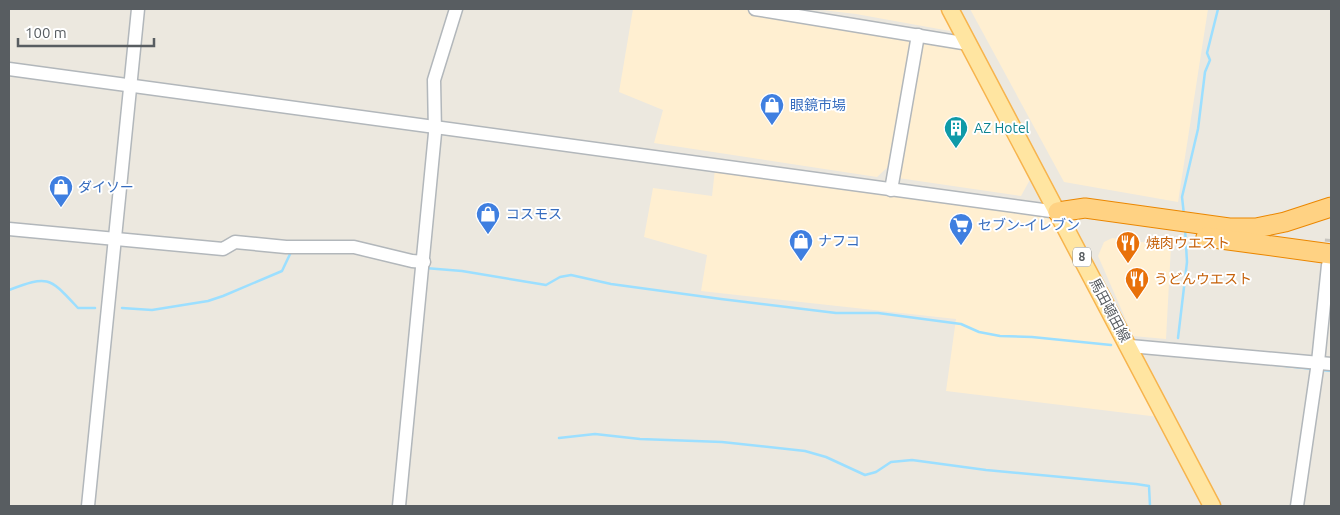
<svg xmlns="http://www.w3.org/2000/svg" width="1340" height="515" font-family="Ubuntu,'Noto Sans JP',sans-serif">
  <rect width="100%" height="100%" fill="#ece8df"/>
  <!-- commercial -->
  <g fill="#ffefd1">
    <path d="M633,9H743L879,26L915,34L891,164L877,177L654,143L663,110L619,92Z"/>
    <path d="M814,9H946L956,26L950,31L856,14Z"/>
    <path d="M970,9H1208L1178,202L1064,182Z"/>
    <path d="M919,39L967,47L1032,176L1021,196L898,178Z"/>
    <path d="M715,169L1054,215L1159,417L946,391L956,319L701,291L707,255L644,237L653,188L712,196Z"/>
    <path d="M1112,238L1171,246L1166,339L1133,336L1098,256L1104,242Z"/>
  </g>
  <g fill="none" stroke-linecap="round" stroke-linejoin="round">
    <!-- stream -->
    <g stroke="#9cdfff" stroke-width="2.5">
      <path d="M1184,215L1182,197L1198,129L1205,72L1210,60L1207,53L1218,9"/>
      <path d="M425,268L462,271L546,285L560,277L571,275L611,284L721,299L836,313H878L961,324L979,332L1000,336L1032,337L1111,345"/>
      <path d="M9,290C49,275 49,277 78,308H95"/>
      <path d="M122,308L152,310L208,301L223,296L282,271L291,252"/>
      <path d="M1178,338L1187,262L1185,228"/>
      <path d="M1267,364L1313,369"/>
      <path d="M1321,370L1331,371"/>
      <path d="M559,438L595,434L640,439L722,442L805,451L826,457L865,475L876,472L891,462L912,460L986,470L1136,484L1149,486L1150,506"/>
    </g>
    <!-- minor-tunnel -->
    <path stroke="#c7c5c0" stroke-width="12" stroke-dasharray="12 6" stroke-linecap="butt" d="M1329,260L1331,239"/>
    <!-- minor casing -->
    <g stroke="#b2b7bb" stroke-width="15">
      <g id="minor">
        <path d="M755,9L969,44"/>
        <path d="M9,69L1058,212"/>
        <path d="M891,190L918,35"/>
        <path d="M9,229L223,249L235,242L286,247H354L412,261L424,262"/>
        <path d="M1130,346L1331,364"/>
        <path d="M88,506L138,9"/>
        <path d="M399,506L435,133L434,80L456,9"/>
        <path d="M1297,506L1318,362L1328,265"/>
      </g>
    </g>
    <!-- major casing -->
    <g stroke="#f7b44d" stroke-width="19">
      <path id="major" d="M950,9L1212,506"/>
    </g>
    <!-- highway casing -->
    <g stroke="#eb8700" stroke-width="21">
      <g id="highway">
        <path d="M1058,212L1085,208L1229,228H1256L1285,222L1331,207"/>
        <path d="M1206,237L1331,254"/>
      </g>
    </g>
    <!-- minor -->
    <use href="#minor" stroke="#fff" stroke-width="12"/>
    <!-- major -->
    <use href="#major" stroke="#ffe5a1" stroke-width="16"/>
    <!-- highway -->
    <use href="#highway" stroke="#ffd283" stroke-width="19"/>
  </g>
  <!-- icons -->
  <defs>
    <g id="shop-pin" transform="scale(1.25)"><path d="M0 17L-7.5 6A9.5 9.5 0 1 1 7.5 6Z" fill="#3f7fe0" stroke="#fff"/><path d="M-5-2.5h2.3a2.7 3.5 0 0 1 5.4 0H5L5.5 6h-11ZM-1.5-2.5h3a1.5 2.3 0 0 0-3 0Z" fill="#fff"/></g>
    <g id="building-pin" transform="scale(1.25)"><path d="M0 17L-7.5 6A9.5 9.5 0 1 1 7.5 6Z" fill="#0f9aa8" stroke="#fff"/><path d="M-4-6H4V6H1V3H-1V6H-4ZM-2.5-4.3h1.7v1.8h-1.7ZM.8-4.3h1.7v1.8H.8ZM-2.5-1h1.7V.8h-1.7ZM.8-1h1.7V.8H.8Z" fill="#fff"/></g>
    <g id="supermarket-pin" transform="scale(1.25)"><path d="M0 17L-7.5 6A9.5 9.5 0 1 1 7.5 6Z" fill="#3f7fe0" stroke="#fff"/><path d="M-6-5.5h2.5l.6 2H6L4.5 2H-2.5L-4.4-4H-6ZM-1.5 3.2a1.3 1.3 0 1 0 .1 0ZM3 3.2a1.3 1.3 0 1 0 .1 0Z" fill="#fff"/></g>
    <g id="restaurant-pin" transform="scale(1.25)"><path d="M0 17L-7.5 6A9.5 9.5 0 1 1 7.5 6Z" fill="#e8710a" stroke="#fff"/><path d="M-5-6h1v4h1v-4h1v4h1v-4h1v5L-1.5 .5V6h-2V.5L-5-1ZM5-6V6H3V1.5H1.5Q1.5-4 5-6Z" fill="#fff"/></g>
  </defs>
  <g fill-rule="evenodd">
    <use href="#shop-pin" x="772" y="105"/>
    <use href="#building-pin" x="956" y="128"/>
    <use href="#shop-pin" x="61" y="187"/>
    <use href="#shop-pin" x="488" y="214"/>
    <use href="#supermarket-pin" x="961" y="225"/>
    <use href="#shop-pin" x="801" y="241"/>
    <use href="#restaurant-pin" x="1128" y="243"/>
    <use href="#restaurant-pin" x="1137" y="279"/>
  </g>
  <g text-anchor="middle" stroke-width="4" stroke-linejoin="round" paint-order="stroke">
    <!-- shield labels -->
    <rect fill="#fff" stroke="#8a8e90" stroke-width="1" x="1073" y="247.5" width="18" height="19" rx="4"/>
    <g font-size="12" font-weight="bold" fill="#585d61">
      <text x="1082" y="261">8</text>
    </g>
    <!-- shop labels -->
    <g font-size="14" fill="#366cbe" stroke="#fff" text-anchor="start">
      <text x="790" y="110">眼鏡市場</text>
      <text x="78" y="192">ダイソー</text>
      <text x="506" y="219">コスモス</text>
      <text x="978" y="230">セブン-イレブン</text>
      <text x="818" y="246">ナフコ</text>
    </g>
    <!-- culture labels -->
    <g font-size="14" fill="#0d838f" stroke="#fff" text-anchor="start">
      <text x="974" y="133">AZ Hotel</text>
    </g>
    <!-- food labels -->
    <g font-size="14" fill="#c56008" stroke="#fff" text-anchor="start">
      <text x="1146" y="248">焼肉ウエスト</text>
      <text x="1154" y="284">うどんウエスト</text>
    </g>
    <!-- street labels -->
    <g font-size="14" fill="#585d61" stroke="#fff">
      <text transform="translate(1110 310) rotate(62)" y="5">馬田頓田線</text>
    </g>
  </g>
  <!-- border -->
  <rect width="1340" height="515" fill="none" stroke="#585d61" stroke-width="20"/>
  <!-- scale -->
  <path d="M18 38v8h136v-8" fill="none" stroke="#585d61" stroke-width="2.5"/>
  <text x="25" y="38" font-size="15" fill="#585d61" stroke="#ffffff" stroke-width="4" paint-order="stroke">100 m</text>
</svg>
